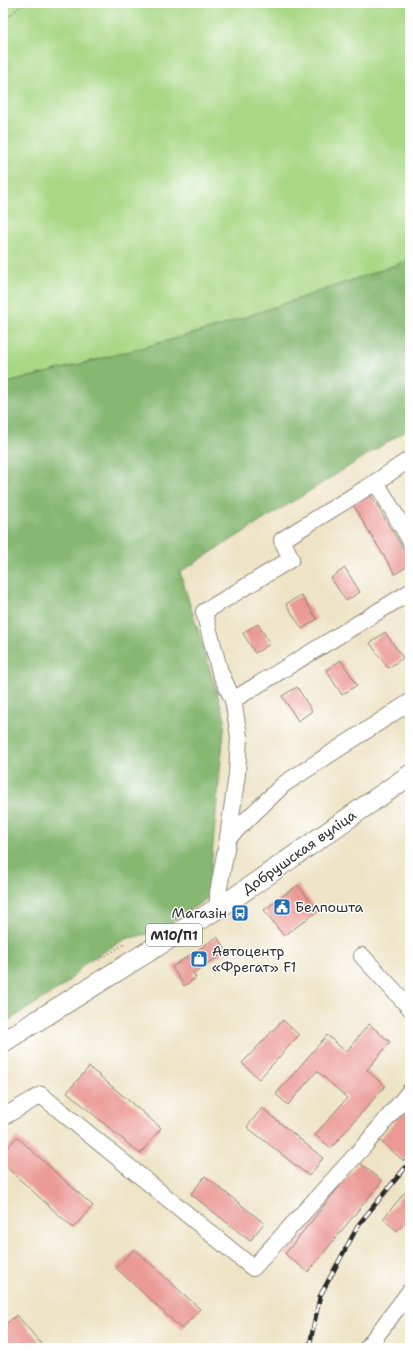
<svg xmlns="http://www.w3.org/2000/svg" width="413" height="1351" font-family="'Shantell Sans',sans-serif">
  <rect width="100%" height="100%" fill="#fff"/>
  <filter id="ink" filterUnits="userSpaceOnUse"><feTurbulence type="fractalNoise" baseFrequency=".025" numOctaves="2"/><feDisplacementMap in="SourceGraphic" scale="8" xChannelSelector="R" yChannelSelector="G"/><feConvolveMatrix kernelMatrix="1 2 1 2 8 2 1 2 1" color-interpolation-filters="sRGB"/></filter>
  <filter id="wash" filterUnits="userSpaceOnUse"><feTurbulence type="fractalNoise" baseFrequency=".012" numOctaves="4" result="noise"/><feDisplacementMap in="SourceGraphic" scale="16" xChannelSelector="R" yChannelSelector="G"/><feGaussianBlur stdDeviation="0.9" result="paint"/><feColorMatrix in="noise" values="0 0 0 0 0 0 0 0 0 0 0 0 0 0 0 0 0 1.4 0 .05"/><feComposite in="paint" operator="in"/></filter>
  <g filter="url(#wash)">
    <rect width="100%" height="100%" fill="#eee3c5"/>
    <!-- green -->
    <path fill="#a9d885" stroke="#6a8258" d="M3,3H410V260L217,327L134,350L3,384Z"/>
    <!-- forest -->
    <path fill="#86b872" stroke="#58724e" d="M410,260V428L180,572L225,719L208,898L156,932L125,939L86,962L66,984L3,1024V384L134,350L217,327Z"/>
    <g id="blocks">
      <!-- building -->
      <g fill="#eb9994">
        <path d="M370,494L410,560V565L395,574L353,505Z"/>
        <path d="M345,568L360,592L346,601L331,578Z"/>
        <path d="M301,595L317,619L302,629L286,604Z"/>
        <path d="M258,624L270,644L255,653L243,633Z"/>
        <path d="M385,632L403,658L388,668L370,643Z"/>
        <path d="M341,660L357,685L342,695L326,670Z"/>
        <path d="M297,687L312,711L298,721L282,696Z"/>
        <path d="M298,885L318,911L284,936L264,910Z"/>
        <path d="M217,937L227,951L193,973L196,978L184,986L172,967Z"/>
        <path d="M283,1020L299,1035L259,1079L242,1063Z"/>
        <path d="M369,1024L390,1042L367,1070L385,1086L331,1148L315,1135L347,1098L317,1071L288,1105L276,1094L327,1035L346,1052Z"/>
        <path d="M89,1067L161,1128L140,1154L67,1092Z"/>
        <path d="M410,1104V1154L404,1161L379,1140Z"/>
        <path d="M262,1108L323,1158L309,1176L247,1127Z"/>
        <path d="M17,1137L93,1206L73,1228L3,1164V1152Z"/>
        <path d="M359,1162L382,1181L308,1272L285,1254Z"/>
        <path d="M205,1176L264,1223L250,1241L191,1194Z"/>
        <path d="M410,1186V1218L397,1231L383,1219Z"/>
        <path d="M134,1249L200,1309L182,1329L116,1268Z"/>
        <path d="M17,1315L43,1346L40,1348H3V1326Z"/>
      </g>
    </g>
  </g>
  <g filter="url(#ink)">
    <use href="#blocks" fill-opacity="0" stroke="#8c8778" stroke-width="1"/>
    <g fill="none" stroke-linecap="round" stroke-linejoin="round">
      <!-- minor casing -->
      <g stroke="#8c8778" stroke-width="18">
        <g id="minor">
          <path d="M376,482L410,540"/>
          <path d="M233,700L410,592"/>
          <path d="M228,838L284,784L410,702"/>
          <path d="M218,908V893L228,838L237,774L239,736L233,700L220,672L204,612L291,559L282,540L376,482L410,459"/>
          <path d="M362,956L410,1008"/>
          <path d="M3,1117L41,1095L253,1268L365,1145L410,1091"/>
          <path d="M367,1348L410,1291"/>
        </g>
      </g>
      <!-- major casing -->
      <g stroke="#8c8778" stroke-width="22">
        <path id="major" d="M3,1042L231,900L410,775"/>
      </g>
      <!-- path -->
      <g stroke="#8c8778" stroke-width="2" stroke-dasharray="1 3" stroke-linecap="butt">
        <path d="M3,21L25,3"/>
        <path d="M99,960L126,943"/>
      </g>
      <!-- minor -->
      <use href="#minor" stroke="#fff" stroke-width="16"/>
      <!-- major -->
      <use href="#major" stroke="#fff" stroke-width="20"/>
      <!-- rail casing -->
      <g stroke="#2b2b2b" stroke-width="4.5">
        <path id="rail" d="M309,1348L320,1296L359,1224L410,1162"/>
      </g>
      <!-- rail -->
      <use href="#rail" stroke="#fff" stroke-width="3" stroke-dasharray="9" stroke-linecap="butt"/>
    </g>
  </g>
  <!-- icons -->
  <defs>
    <g id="civic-square" transform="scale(0.9)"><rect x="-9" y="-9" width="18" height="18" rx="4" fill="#1f6fb2" stroke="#fff"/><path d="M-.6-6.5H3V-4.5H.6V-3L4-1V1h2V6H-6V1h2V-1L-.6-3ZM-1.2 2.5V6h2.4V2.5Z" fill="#fff"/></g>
    <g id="bus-square" transform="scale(0.9)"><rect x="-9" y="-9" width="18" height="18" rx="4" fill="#1f6fb2" stroke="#fff"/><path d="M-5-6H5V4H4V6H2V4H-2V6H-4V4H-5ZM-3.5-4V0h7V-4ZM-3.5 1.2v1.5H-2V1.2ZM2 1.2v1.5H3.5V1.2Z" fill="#fff"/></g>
    <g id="shop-square" transform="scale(0.9)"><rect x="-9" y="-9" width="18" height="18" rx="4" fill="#1f6fb2" stroke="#fff"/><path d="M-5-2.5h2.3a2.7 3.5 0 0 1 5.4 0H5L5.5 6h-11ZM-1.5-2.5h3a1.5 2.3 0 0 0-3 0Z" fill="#fff"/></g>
  </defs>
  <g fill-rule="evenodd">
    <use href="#civic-square" x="282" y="907"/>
    <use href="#bus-square" x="240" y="913"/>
    <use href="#shop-square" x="199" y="959"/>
  </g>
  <g text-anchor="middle" stroke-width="3" stroke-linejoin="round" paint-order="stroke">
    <!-- shield labels -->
    <rect fill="#fff" stroke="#6b6b6b" stroke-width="1" x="146" y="924" width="56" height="22" rx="3"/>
    <g font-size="13" font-weight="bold" fill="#2b2b2b">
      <text x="174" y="940">М10/П1</text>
    </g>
    <!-- street labels -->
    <g font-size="14" fill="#2b2b2b" stroke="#fff">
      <text transform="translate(299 852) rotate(-35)" y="5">Добрушская вуліца</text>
    </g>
    <!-- poi labels -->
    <g font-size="14" fill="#2b2b2b" stroke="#fff" text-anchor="start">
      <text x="295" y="912">Белпошта</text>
      <text x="227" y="918" text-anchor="end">Магазін</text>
      <text x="212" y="956">Автоцентр<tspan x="212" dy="16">«Фрегат» F1</tspan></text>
    </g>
  </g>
  <!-- margin -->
  <rect width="413" height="1351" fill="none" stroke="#fff" stroke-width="16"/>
</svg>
